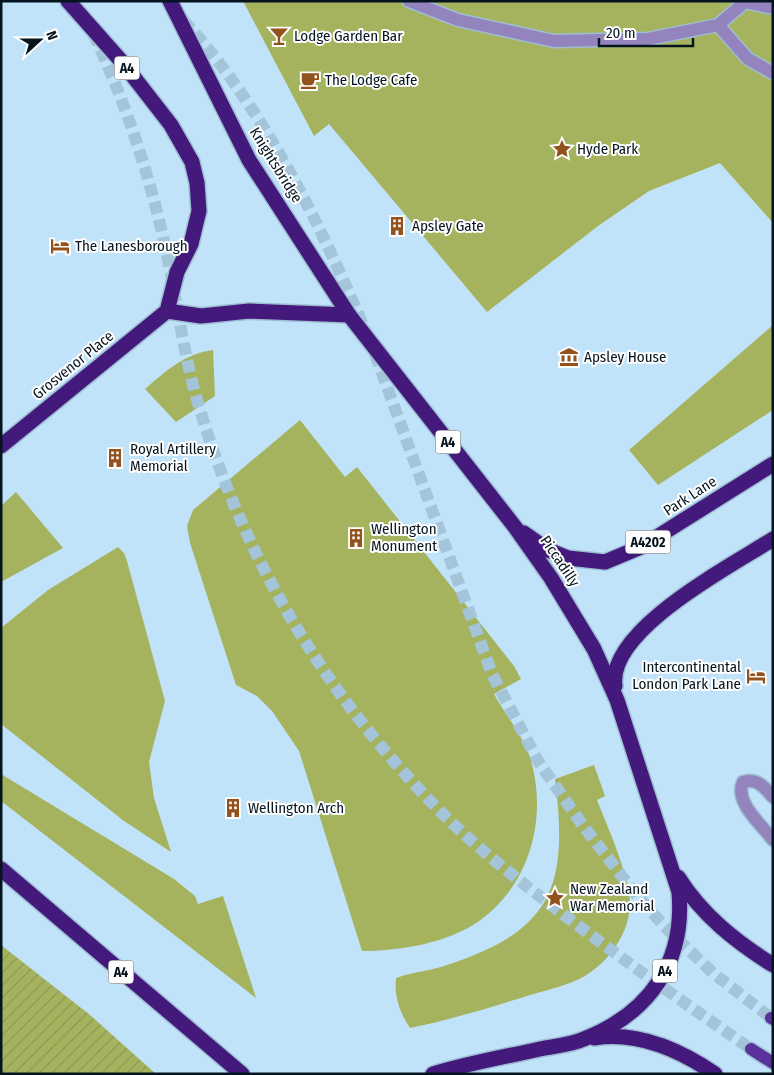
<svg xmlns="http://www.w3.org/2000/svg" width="774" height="1075" font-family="'Fira Sans Condensed',sans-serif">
  <defs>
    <pattern id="garden-furrows" width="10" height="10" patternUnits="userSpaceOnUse" patternTransform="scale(1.25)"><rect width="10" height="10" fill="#a6b35e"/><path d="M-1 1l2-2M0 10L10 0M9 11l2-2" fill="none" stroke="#8d9951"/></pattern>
  </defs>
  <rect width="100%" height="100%" fill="#c0e3fa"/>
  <!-- green -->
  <g fill="#a6b35e">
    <path d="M243,1H773V223L720,163L649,191L598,226L487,312L329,124L314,136Z"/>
    <path d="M773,325V410L658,485L629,450Z"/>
    <path d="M213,350L215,396L176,422L145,389C166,371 184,354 213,350Z"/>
    <path d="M300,420L345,477L357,467L514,666L521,679L494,694C505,714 523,736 530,757C549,819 529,890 473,925C442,944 398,951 362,951L299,751L272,711L257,696L236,685L190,543L187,526L193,510Z"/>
    <path d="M16,492L63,548L1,582V506Z"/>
    <path d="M118,547L124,553L127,561L165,701L149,762L154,798L171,852L124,821L1,724V628L48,590Z"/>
    <path d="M594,765L605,796L597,800C608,828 628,872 630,901C631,931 610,961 585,976C567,986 546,990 527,996C488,1008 450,1020 410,1028C400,1013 394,997 396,978C412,972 430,971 447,965C555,930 568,884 555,779Z"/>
    <path d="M1,774L174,879L195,896L198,904L223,896L256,998L1,801Z"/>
  </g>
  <!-- garden -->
  <path fill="url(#garden-furrows)" d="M1,945L90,1015L156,1074H1Z"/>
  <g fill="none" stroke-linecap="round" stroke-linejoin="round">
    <!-- major-tunnel -->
    <g stroke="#a4c4d9" stroke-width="12" stroke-dasharray="12 6" stroke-linecap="butt">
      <path d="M183,20C262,105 320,223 365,330"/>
      <path d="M93,33C127,105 152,182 168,260C178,308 184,356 198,403C245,563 330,703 449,820C481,851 516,878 551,905C616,955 683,1002 751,1049"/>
      <path d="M375,354L492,674L538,761L584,827L635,893L664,926L713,973L771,1018"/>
    </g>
    <!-- minor casing -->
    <g stroke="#9ebed3" stroke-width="15">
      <g id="minor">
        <path d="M409,1L458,20L554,41L648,39L718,25L745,2L773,8"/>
        <path d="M718,25L748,59L773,73"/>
        <path d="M773,797C764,787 758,778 743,782C734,802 761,824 773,840"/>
      </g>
    </g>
    <!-- major casing -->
    <g stroke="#9ebed3" stroke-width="15">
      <g id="major">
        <path d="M771,1018L773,1019"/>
        <path d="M751,1049L773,1063"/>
      </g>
    </g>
    <!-- highway casing -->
    <g stroke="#9ebed3" stroke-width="18">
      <g id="highway">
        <path d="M170,1L249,160L349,315L515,527L551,578L594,649L617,700L679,892C685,962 650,1013 584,1039C571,1045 554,1046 540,1049C504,1057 468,1063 433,1074"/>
        <path d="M167,311L201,316L249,311L349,315"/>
        <path d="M1,446L167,311L177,272L191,244L199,211L197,183L192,162L171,125L122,62L68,1"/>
        <path d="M524,533L548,550L568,558L605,562L641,547L773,464"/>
        <path d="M615,686C607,630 731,566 773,539"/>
        <path d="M1,869L242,1074"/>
        <path d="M678,877C702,915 736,942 773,965"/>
        <path d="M594,1038C638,1031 680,1050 715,1074"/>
      </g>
    </g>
    <!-- minor -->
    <use href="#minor" stroke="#9384bd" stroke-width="12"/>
    <!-- major -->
    <use href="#major" stroke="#5a329b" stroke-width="12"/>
    <!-- highway -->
    <use href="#highway" stroke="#431a7c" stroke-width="15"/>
  </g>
  <!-- icons -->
  <defs>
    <g id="bar-bare" transform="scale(1.5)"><path d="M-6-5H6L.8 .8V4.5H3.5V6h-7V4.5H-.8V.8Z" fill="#93521c" stroke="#fefefe" stroke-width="2.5" paint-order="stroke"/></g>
    <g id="cafe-bare" transform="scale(1.5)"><path d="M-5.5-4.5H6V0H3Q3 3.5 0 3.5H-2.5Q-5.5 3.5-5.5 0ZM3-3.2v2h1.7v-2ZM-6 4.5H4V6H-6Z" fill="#93521c" stroke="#fefefe" stroke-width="2.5" paint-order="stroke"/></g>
    <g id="sight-bare" transform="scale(1.5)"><path d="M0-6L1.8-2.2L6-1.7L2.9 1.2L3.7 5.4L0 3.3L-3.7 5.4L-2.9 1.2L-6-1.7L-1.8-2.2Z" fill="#93521c" stroke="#fefefe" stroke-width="2.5" paint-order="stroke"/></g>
    <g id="building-bare" transform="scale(1.5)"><path d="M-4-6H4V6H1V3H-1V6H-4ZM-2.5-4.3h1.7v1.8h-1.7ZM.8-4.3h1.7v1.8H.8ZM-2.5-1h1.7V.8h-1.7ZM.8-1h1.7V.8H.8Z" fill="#93521c" stroke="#fefefe" stroke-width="2.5" paint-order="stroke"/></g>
    <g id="hotel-bare" transform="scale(1.5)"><path d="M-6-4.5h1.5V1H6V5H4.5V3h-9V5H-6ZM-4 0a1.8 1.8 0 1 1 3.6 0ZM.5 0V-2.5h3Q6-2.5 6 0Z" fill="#93521c" stroke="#fefefe" stroke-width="2.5" paint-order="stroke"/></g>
    <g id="museum-bare" transform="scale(1.5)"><path d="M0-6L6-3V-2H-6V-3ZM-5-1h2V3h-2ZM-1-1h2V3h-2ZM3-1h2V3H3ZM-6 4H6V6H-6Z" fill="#93521c" stroke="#fefefe" stroke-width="2.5" paint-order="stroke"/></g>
  </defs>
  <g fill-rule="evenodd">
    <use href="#bar-bare" x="279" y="36"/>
    <use href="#cafe-bare" x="310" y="80"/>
    <use href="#sight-bare" x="562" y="149"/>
    <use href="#building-bare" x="397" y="226"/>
    <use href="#hotel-bare" x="60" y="246"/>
    <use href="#museum-bare" x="569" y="357"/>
    <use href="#building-bare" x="115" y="458"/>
    <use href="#building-bare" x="356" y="538"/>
    <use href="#hotel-bare" x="756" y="676"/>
    <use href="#building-bare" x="233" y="808"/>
    <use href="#sight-bare" x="555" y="898"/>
  </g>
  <g text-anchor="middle" stroke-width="4" stroke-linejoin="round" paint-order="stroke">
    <!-- shield labels -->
    <g fill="#fefefe" stroke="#505b62" stroke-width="1">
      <rect x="114.5" y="56.5" width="25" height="23" rx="4"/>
      <rect x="435.5" y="430.5" width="25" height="23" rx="4"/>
      <rect x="625.5" y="530.5" width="45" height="23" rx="4"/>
      <rect x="652.5" y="959.5" width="25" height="23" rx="4"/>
      <rect x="108.5" y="960.5" width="25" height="23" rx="4"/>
    </g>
    <g font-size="14" font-weight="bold" fill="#05151f">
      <text x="127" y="73">A4</text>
      <text x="448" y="447">A4</text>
      <text x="648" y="547">A4202</text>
      <text x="665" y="976">A4</text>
      <text x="121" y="977">A4</text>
    </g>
    <!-- poi labels -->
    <g font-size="15" fill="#05151f" stroke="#fefefe" text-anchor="start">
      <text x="294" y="41">Lodge Garden Bar</text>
      <text x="325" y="85">The Lodge Cafe</text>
      <text x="577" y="154">Hyde Park</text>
      <text x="412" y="231">Apsley Gate</text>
      <text x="75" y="251">The Lanesborough</text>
      <text x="584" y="362">Apsley House</text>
      <text x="130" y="454">Royal Artillery<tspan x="130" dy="17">Memorial</tspan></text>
      <text x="371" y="534">Wellington<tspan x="371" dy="17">Monument</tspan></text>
      <text x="741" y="672" text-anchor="end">Intercontinental<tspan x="741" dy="17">London Park Lane</tspan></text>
      <text x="248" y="813">Wellington Arch</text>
      <text x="570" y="894">New Zealand<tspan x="570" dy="17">War Memorial</tspan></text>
    </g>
    <!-- street labels -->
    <g font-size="15" fill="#05151f" stroke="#fefefe">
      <text transform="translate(276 165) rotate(58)" y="5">Knightsbridge</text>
      <text transform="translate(73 365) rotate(-39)" y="5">Grosvenor Place</text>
      <text transform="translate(690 496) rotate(-33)" y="5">Park Lane</text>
      <text transform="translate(560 561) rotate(56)" y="5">Piccadilly</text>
    </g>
  </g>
  <!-- border -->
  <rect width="774" height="1075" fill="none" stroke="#05151f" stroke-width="5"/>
  <!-- north arrow -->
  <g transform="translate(40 40) rotate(69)" stroke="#fefefe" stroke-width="4" paint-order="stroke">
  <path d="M0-4L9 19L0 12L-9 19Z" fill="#05151f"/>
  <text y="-8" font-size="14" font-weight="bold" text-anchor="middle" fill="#05151f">N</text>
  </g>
  <!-- scale -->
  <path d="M599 38v8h94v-8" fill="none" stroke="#05151f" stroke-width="2.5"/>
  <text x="606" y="38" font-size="15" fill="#05151f" stroke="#fefefe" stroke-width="4" paint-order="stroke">20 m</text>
</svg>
